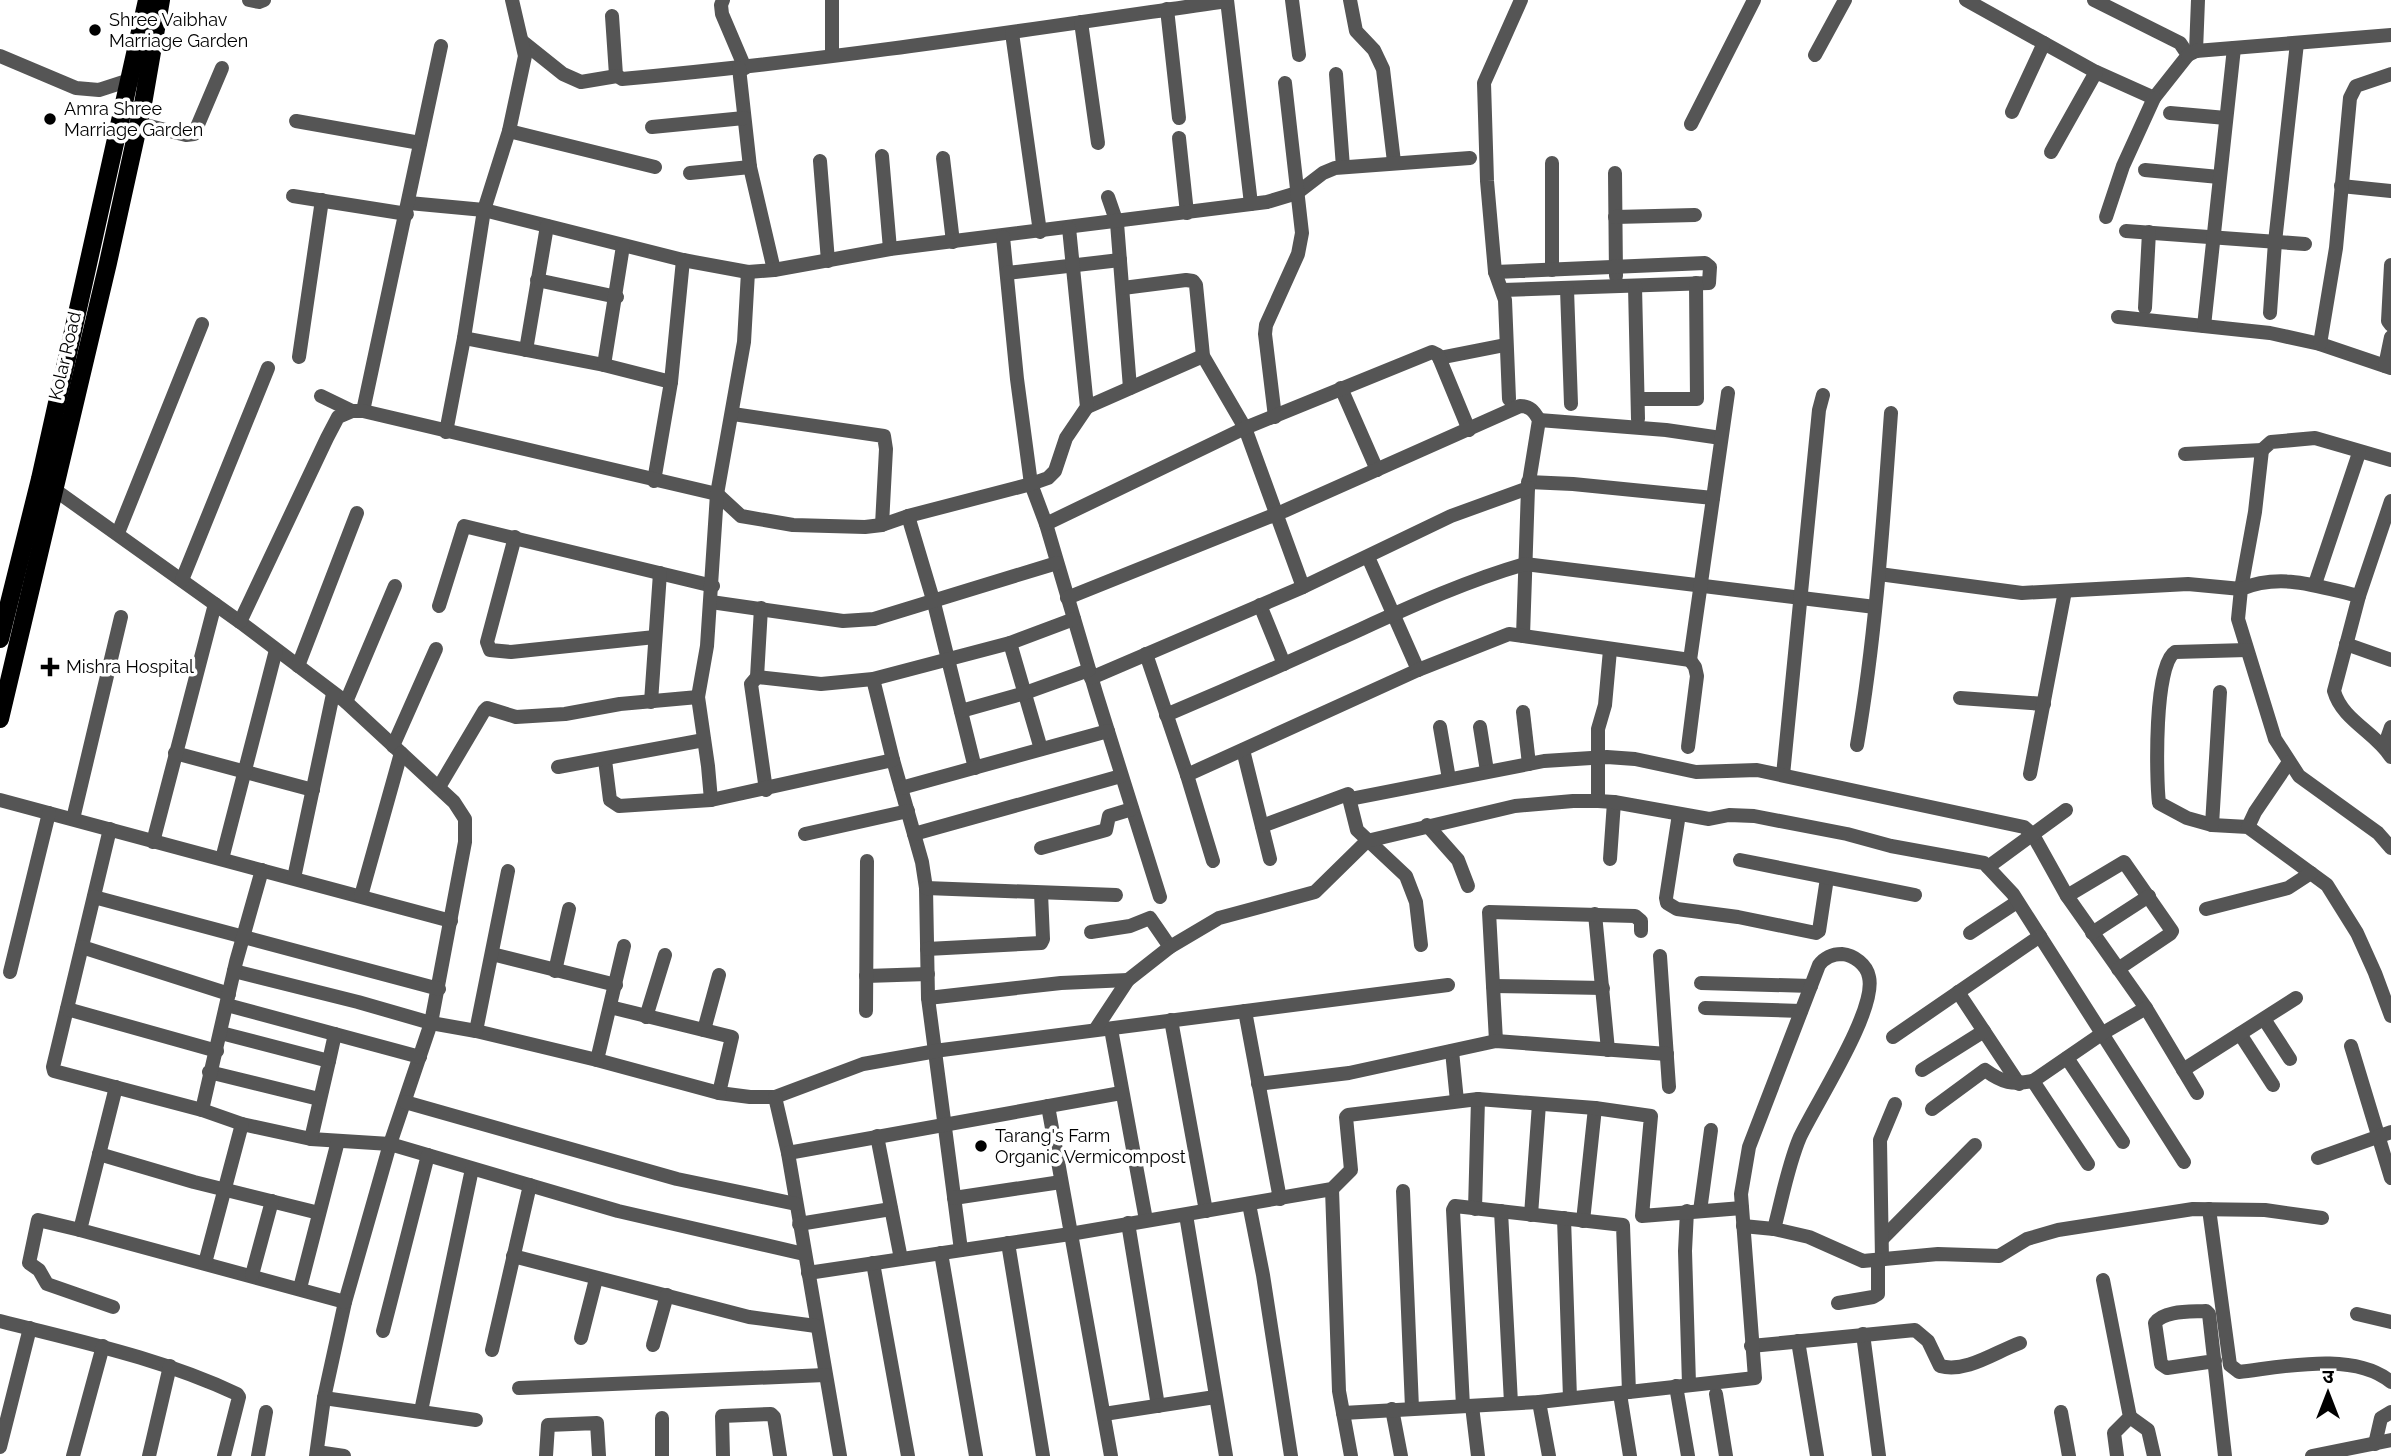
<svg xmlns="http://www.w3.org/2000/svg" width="2391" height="1456" font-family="Raleway,'Noto Sans Devanagari',sans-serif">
  <rect width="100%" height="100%" fill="#fff"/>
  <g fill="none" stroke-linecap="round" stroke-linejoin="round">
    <!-- minor -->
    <g stroke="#555" stroke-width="14">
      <path d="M249,0L259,2L264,0"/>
      <path d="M723,0L721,5L722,14L745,68"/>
      <path d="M832,0V54"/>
      <path d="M1227,0L1251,204"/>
      <path d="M1292,0L1299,55"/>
      <path d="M1350,0L1356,31L1374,50L1383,69L1394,162"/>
      <path d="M1966,0L2096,72L2154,98L2188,55L2180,43L2094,0"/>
      <path d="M1167,9L1179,118"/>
      <path d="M612,16L616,75L622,79C824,61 1026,30 1227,1"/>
      <path d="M1081,22L1098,143"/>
      <path d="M1012,33L1040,232"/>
      <path d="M523,42L563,74L581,82L617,76"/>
      <path d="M2196,51L2198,0"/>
      <path d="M1815,55L1845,0"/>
      <path d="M2188,55L2196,51L2391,35"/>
      <path d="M0,56L76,88L99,90L136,78"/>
      <path d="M739,68L750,167L774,270"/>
      <path d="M1336,74L1343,167"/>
      <path d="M2012,112L2044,43"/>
      <path d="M2170,113L2226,118"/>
      <path d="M129,121L186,135L194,134L222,68"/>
      <path d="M296,121L420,143"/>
      <path d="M1691,124L1754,0"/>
      <path d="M652,127L744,118"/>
      <path d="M509,131L655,167"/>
      <path d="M1179,138L1187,213"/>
      <path d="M2051,152L2096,72"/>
      <path d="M882,156L890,249"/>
      <path d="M943,158L953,242"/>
      <path d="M820,161L828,261"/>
      <path d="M1552,163V270"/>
      <path d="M2145,170L2219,177"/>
      <path d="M690,173L750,167"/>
      <path d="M1615,173L1616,276"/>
      <path d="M2341,186L2391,191"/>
      <path d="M293,196L407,214"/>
      <path d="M1108,197L1117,223L1130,388"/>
      <path d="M409,203L484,210L683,260L748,272L774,270L890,249L1267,202L1297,193L1323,173L1335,168L1470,158"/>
      <path d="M1615,217L1695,215"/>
      <path d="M2106,217L2123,166L2154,98"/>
      <path d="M2126,231L2305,244"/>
      <path d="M1003,237L1017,379L1031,484L1046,524L1096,693L1160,897"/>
      <path d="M2391,265L2388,321L2391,325"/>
      <path d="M1495,272L1705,263L1710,267L1709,283L1503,290"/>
      <path d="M1007,273L1120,260"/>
      <path d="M537,280L617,297"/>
      <path d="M1635,286L1638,419"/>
      <path d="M1123,288L1186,280L1193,281L1196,285L1203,356L1245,428L1303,587"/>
      <path d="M1567,289L1571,404"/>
      <path d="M2145,308L2149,232"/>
      <path d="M2270,313L2275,242L2297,43"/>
      <path d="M2118,317L2270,333L2320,344L2391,368"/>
      <path d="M2204,326L2234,48"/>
      <path d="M464,338L604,365L671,382"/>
      <path d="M2320,344L2336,248L2350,98L2356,86L2391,74"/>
      <path d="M526,350L547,226"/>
      <path d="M299,357L322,200"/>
      <path d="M1439,358L1505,345"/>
      <path d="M604,365L623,246"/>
      <path d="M2385,366L2391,337"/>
      <path d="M1341,388L1377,470"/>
      <path d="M321,396L352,411"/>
      <path d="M1509,399L1505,300L1495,272L1487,181L1484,83L1521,0"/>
      <path d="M1638,399H1697L1696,283"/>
      <path d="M1087,407L1203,356"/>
      <path d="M363,411L441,46"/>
      <path d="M733,414L884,436L886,449L882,525"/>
      <path d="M1275,417L1265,334L1266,325L1298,254L1302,233L1285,83"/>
      <path d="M1539,420L1666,430L1721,438"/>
      <path d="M446,432L464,338L484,210L509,131L525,56L512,0"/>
      <path d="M2262,450L2271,442L2315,438L2391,460"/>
      <path d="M654,481L671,382L683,260"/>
      <path d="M1528,482L1573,484L1713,498"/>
      <path d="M48,485L240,622L346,702L454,802L465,819V842L431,1023L390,1144L345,1302L324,1398L316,1456"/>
      <path d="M2391,501L2359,596L2334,691C2342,720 2375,732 2391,757"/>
      <path d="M908,516L934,603L975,768"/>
      <path d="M1046,524L1245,428L1432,352L1438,355L1469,430"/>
      <path d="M118,533L202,324"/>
      <path d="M515,537L487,642L490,650L511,652L655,637"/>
      <path d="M1368,557L1418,670"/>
      <path d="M1879,574L2022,593L2188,584L2241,589L2255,512L2262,450L2185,454"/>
      <path d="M182,580L268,368"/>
      <path d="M2315,584L2359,453"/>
      <path d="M2359,596C2319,587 2282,572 2241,589L2238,619L2275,739L2299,776L2378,833L2391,848"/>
      <path d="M1067,598L1284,511L1520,406C1530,406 1534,411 1539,420L1528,488L1523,636"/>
      <path d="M711,602L843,621L874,619L1057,563"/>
      <path d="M1260,605L1284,664"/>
      <path d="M439,606L464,526L713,586"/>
      <path d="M761,608L757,677L751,684L766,790"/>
      <path d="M240,622L327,438L338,417L352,411H363L717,494L741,516L793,525L865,527L882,525L908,516L1031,484L1048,478L1055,471L1066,438L1087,407L1069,228"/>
      <path d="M1010,643L1041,749"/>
      <path d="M2346,644L2391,660"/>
      <path d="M2247,650L2175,652C2154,664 2156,778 2159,803L2187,818L2212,825L2248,827L2327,885L2357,933L2375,973L2391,1016"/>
      <path d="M1146,654L1187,775L1213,861"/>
      <path d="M298,666L357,513"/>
      <path d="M757,677L821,684L873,679L1010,643L1074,619"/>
      <path d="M1091,678L1303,587L1451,516L1528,488"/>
      <path d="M873,679L893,760L922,862L926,888L928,998L961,1250"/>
      <path d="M1960,698L2044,704"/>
      <path d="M346,702L395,586"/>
      <path d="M651,702L660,573"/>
      <path d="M961,711L1025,693L1089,670"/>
      <path d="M1523,712L1529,764"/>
      <path d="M1166,715C1223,691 1280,666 1337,640C1399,612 1459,583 1525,564L1875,607"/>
      <path d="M1440,727L1449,779"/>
      <path d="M1480,727L1487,771"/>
      <path d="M1857,745C1876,635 1883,524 1891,413"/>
      <path d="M393,746L436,649"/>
      <path d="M1688,747L1697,676L1695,667L1690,660"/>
      <path d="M2384,747L2391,727"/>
      <path d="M1243,750L1270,859"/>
      <path d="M175,753L313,790"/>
      <path d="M605,760L610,800L619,806L711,800L893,760"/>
      <path d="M558,767L704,740"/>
      <path d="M2030,774L2065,591"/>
      <path d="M1187,775L1418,670L1509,634L1690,660L1728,393"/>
      <path d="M1783,775L1819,410L1823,395"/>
      <path d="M439,787L484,711L487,708L516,717L565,714L620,704L698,697"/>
      <path d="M901,788L1108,731"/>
      <path d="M1350,799L1544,761L1607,757L1635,759L1696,772L1757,770L2024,827L2033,835L2067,896L2146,1008L2197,1093"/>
      <path d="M0,800L451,921"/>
      <path d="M711,800L708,766L698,697L707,646L717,494L744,342L748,272"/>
      <path d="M1598,801V729L1605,705L1610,650"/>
      <path d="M1679,814L1666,898L1667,903L1677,909L1738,917L1816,933L1819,931L1827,878"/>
      <path d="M73,819L121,617"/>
      <path d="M1427,825L1458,860L1468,886"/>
      <path d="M2212,825L2220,692"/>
      <path d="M1262,826L1348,794L1357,830L1406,876L1416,902L1421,945"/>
      <path d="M2248,827L2255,812L2289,762"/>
      <path d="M110,829L53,1067L54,1071L202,1110L242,1124L311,1139L390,1144L618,1211L804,1254"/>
      <path d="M805,834L908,811"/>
      <path d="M914,834L1121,776"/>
      <path d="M153,842L215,604"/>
      <path d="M1041,848L1106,830L1109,816L1132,809"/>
      <path d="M222,859L276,650"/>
      <path d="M1610,859L1614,802"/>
      <path d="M1740,860L1915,895"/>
      <path d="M1988,867L2066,810"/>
      <path d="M294,878L333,694"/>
      <path d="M926,888L1116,895"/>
      <path d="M361,896L401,753"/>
      <path d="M2067,896L2124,862L2172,931L2170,934L2118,969"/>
      <path d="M94,897L439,989"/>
      <path d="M2206,909L2288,888L2311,873"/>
      <path d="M1595,914L1608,1050"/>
      <path d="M1091,932L1130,926L1150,918L1170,947"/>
      <path d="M1970,933L2017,902"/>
      <path d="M2092,933L2149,896"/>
      <path d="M82,947L229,994"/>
      <path d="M927,949L1041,943L1043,939L1041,893"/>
      <path d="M492,954L616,985"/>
      <path d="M1660,956L1669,1087"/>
      <path d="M234,971L358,1002L431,1023L476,1031L597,1060L719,1093L750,1097H775L863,1064L942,1050L1448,985"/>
      <path d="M555,971L569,909"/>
      <path d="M10,972L49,813"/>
      <path d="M866,976L928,974"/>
      <path d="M1701,983L1811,986"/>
      <path d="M1493,986L1603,988"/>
      <path d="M1958,992L2019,1084"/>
      <path d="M928,998L1061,983L1128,980"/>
      <path d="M227,1005L420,1057"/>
      <path d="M610,1007L732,1037L719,1093"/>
      <path d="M1705,1008L1801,1011"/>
      <path d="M67,1009L217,1051"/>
      <path d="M866,1011L867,861"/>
      <path d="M1245,1011L1280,1199"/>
      <path d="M646,1017L665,955"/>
      <path d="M2264,1019L2290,1059"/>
      <path d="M1171,1020L1206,1211"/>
      <path d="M1111,1029L1146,1220"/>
      <path d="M704,1030L719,975"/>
      <path d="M1095,1030L1128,980L1170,947L1219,918L1315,892L1367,841L1515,806L1573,801H1598L1614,802L1709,819L1729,815L1754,816L1847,834L1891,846L1984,863L2013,894L2184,1162"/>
      <path d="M476,1031L508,871"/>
      <path d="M221,1033L329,1061L311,1139"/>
      <path d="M2240,1034L2273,1085"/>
      <path d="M1893,1037L2040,936"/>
      <path d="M1496,1041L1489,912L1635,916L1641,921V931"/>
      <path d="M2351,1046L2391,1178"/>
      <path d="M1452,1051L1457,1101"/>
      <path d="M2067,1058L2123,1142"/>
      <path d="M597,1060L624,946"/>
      <path d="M329,1061L335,1034"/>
      <path d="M1922,1070L1984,1031"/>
      <path d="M2183,1070L2296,998"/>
      <path d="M209,1072L319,1099"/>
      <path d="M1258,1084L1349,1073L1496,1041L1667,1054"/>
      <path d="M116,1087L80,1230L345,1302"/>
      <path d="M775,1097L788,1153L840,1456"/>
      <path d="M405,1102L677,1179L796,1204"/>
      <path d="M1048,1106L1111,1456"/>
      <path d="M1932,1109L1985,1070C2003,1083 2012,1085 2033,1081"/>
      <path d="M202,1110L236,962L262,870"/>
      <path d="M877,1136L901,1259"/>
      <path d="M788,1153L1121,1093"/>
      <path d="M99,1154L194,1182L319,1213"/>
      <path d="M2318,1158L2391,1132"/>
      <path d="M2088,1164L2033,1081L2103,1033L2146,1008"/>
      <path d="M1332,1189L1339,1391L1351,1456"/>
      <path d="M1403,1191L1412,1408"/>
      <path d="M954,1198L1061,1182"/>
      <path d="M1249,1204L1263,1275L1291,1456"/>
      <path d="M1475,1209L1478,1099"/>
      <path d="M2209,1209L2230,1365L2239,1372C2283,1367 2354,1351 2391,1382"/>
      <path d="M1501,1211L1511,1403"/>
      <path d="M1687,1211L1685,1251L1689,1384"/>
      <path d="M1700,1211L1711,1130"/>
      <path d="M1186,1215L1226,1456"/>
      <path d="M1531,1215L1539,1104"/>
      <path d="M1564,1218L1570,1398"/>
      <path d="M1583,1221L1595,1108"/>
      <path d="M1128,1223L1158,1406"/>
      <path d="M799,1224L891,1209"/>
      <path d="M1743,1226L1774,1229L1809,1237L1863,1261L1938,1254L1999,1256L2027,1239L2058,1230L2193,1209L2265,1210L2322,1218"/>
      <path d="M80,1230L38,1220L29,1263L39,1270L47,1284L113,1307"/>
      <path d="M1882,1239L1975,1145"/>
      <path d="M1008,1243L1043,1456"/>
      <path d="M941,1253L976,1456"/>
      <path d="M513,1256L749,1317L816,1326"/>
      <path d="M1882,1260L1880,1140L1895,1104"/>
      <path d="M205,1263L242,1124"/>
      <path d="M873,1263L908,1456"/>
      <path d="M808,1273L1070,1234L1332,1189L1351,1170L1346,1117L1348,1115L1478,1099L1595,1108L1651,1116L1642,1216L1742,1208"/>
      <path d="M252,1275L272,1201"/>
      <path d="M2103,1280L2130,1417L2114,1433L2117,1456"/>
      <path d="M300,1288L338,1141"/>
      <path d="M1838,1303L1873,1297L1878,1294V1260"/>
      <path d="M2357,1314L2391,1322"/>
      <path d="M0,1321C82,1342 160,1358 237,1394L239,1397L224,1456"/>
      <path d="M383,1331L428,1155"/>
      <path d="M1863,1334L1879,1456"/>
      <path d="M581,1338L596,1279"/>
      <path d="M1798,1341L1817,1456"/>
      <path d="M653,1345L667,1295"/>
      <path d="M1751,1346L1915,1330L1928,1341L1940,1366C1967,1373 1995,1352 2020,1343"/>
      <path d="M492,1350L530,1185"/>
      <path d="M2215,1361L2167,1368L2161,1364L2155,1323C2164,1310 2191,1312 2206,1311L2209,1314L2225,1456"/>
      <path d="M1676,1386L1688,1456"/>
      <path d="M519,1388L825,1375"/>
      <path d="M1620,1394L1630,1456"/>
      <path d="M1716,1394L1726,1456"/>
      <path d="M324,1398L476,1420"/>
      <path d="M1539,1402L1549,1456"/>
      <path d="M1463,1406L1453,1210L1455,1206L1623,1225L1629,1392"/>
      <path d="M1472,1406L1478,1456"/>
      <path d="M1392,1409L1401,1456"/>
      <path d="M421,1411L472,1169"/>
      <path d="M2061,1412L2069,1456"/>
      <path d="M1343,1413L1539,1402L1755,1378L1741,1194L1749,1147L1819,965C1825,957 1832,954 1842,954C1854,955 1867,965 1869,977C1877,1010 1816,1103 1800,1137C1788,1165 1782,1199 1774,1229"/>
      <path d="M1104,1414L1215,1397"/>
      <path d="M2130,1417L2148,1430L2154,1456"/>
      <path d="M2375,1444L2381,1418L2391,1412"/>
      <path d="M0,1447L30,1328"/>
      <path d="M317,1452L344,1456"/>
      <path d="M73,1456L103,1346"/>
      <path d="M149,1456L170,1366"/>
      <path d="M258,1456L266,1412"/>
      <path d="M546,1456L548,1425L597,1423L599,1456"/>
      <path d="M662,1456V1418"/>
      <path d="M723,1456L722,1416L771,1414L774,1417L780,1456"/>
      <path d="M2312,1456L2391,1440"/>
    </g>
    <!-- major -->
    <g stroke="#000" stroke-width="18">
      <path d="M0,639L40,479L147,0"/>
      <path d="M0,719L108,263L143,104L161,0"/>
    </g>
  </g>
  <!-- markers -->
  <g fill="#000" stroke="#fff" stroke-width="2.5">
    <circle cx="95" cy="30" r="7"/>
    <circle cx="50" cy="119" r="7"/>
    <path d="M46.5 656.5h7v7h7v7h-7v7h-7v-7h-7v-7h7z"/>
    <circle cx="981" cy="1146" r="7"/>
  </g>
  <g text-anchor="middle" stroke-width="7" stroke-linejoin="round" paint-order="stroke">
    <!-- poi labels -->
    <g font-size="18" fill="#000" stroke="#fff" text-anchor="start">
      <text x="109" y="26">Shree Vaibhav<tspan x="109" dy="21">Marriage Garden</tspan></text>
      <text x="64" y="115">Amra Shree<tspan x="64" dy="21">Marriage Garden</tspan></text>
      <text x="66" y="673">Mishra Hospital</text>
      <text x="995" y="1142">Tarang's Farm<tspan x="995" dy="21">Organic Vermicompost</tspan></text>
    </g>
    <!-- street labels -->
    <g font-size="18" fill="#000" stroke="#fff">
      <text transform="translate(65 356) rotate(-77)" y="6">Kolar Road</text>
    </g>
  </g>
  <!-- north arrow -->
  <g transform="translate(2328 1393)" stroke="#ffffff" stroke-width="5" paint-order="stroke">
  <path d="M0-5L12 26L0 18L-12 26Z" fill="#000000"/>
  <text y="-10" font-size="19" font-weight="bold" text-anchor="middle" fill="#000000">उ</text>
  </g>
</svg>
